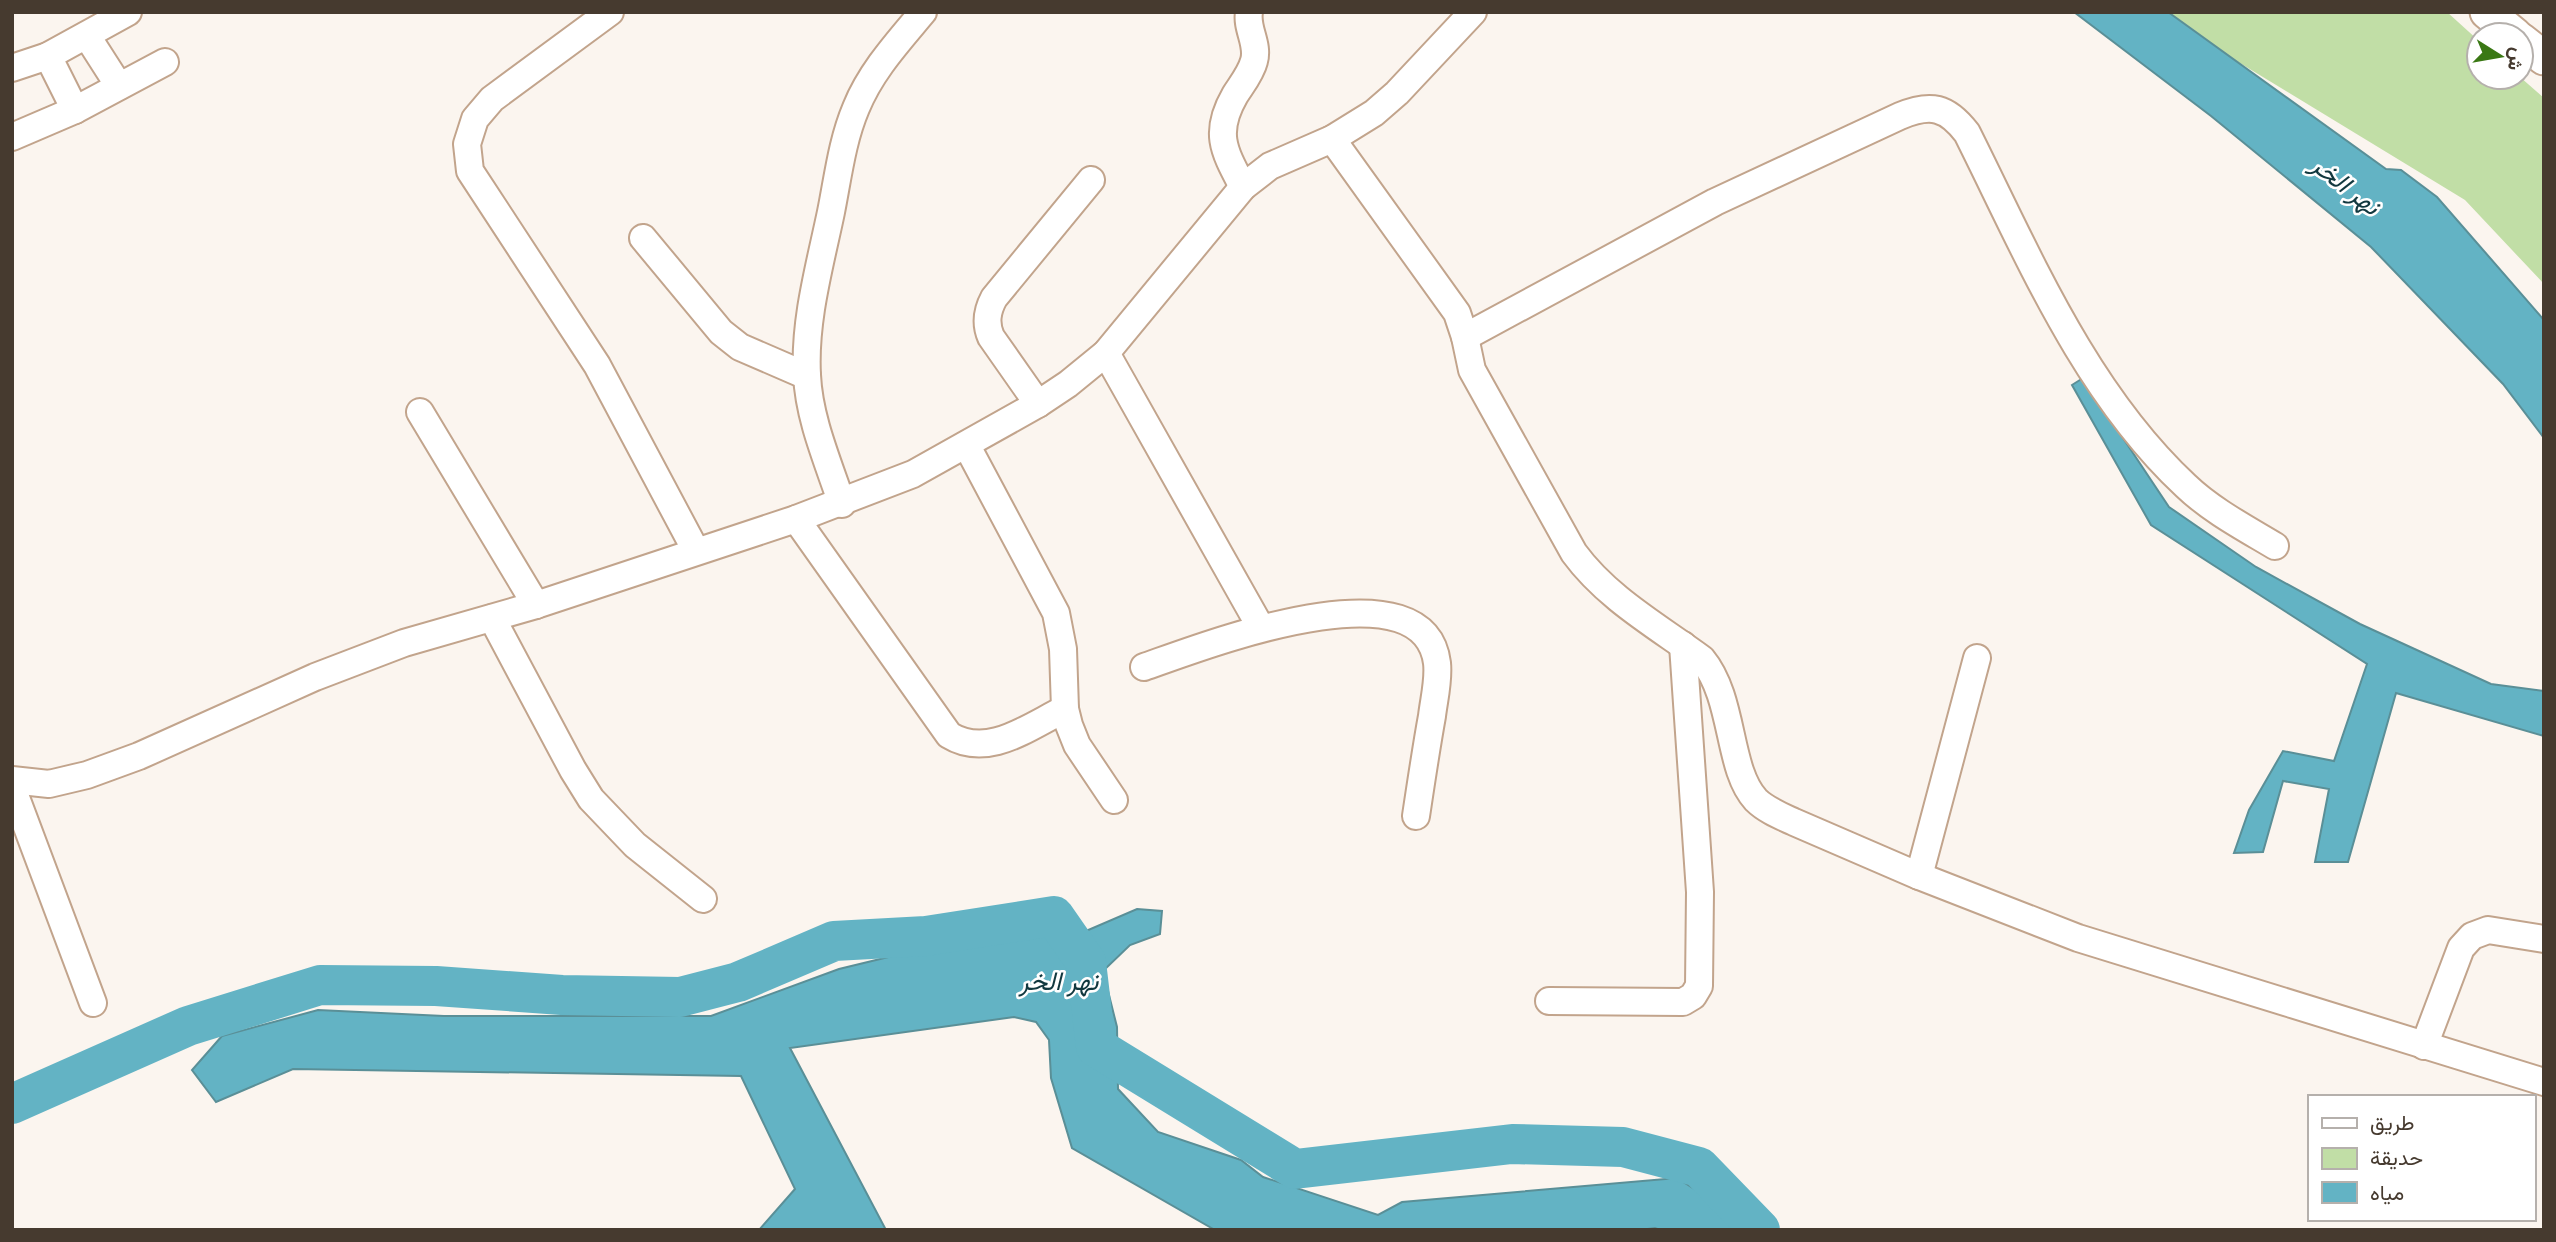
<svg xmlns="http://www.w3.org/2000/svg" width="2556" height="1242" font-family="'Open Sans',Vazirmatn,sans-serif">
  <rect width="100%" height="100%" fill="#fbf5ef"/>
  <!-- green -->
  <path fill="#c1dea6" d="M2156,12H2447L2479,41V77H2520L2544,98V284L2465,200Z"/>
  <!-- water -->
  <g fill="#63b3c4" stroke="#5a8f97" stroke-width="2">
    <path d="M2074,12H2168L2386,169L2401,170L2437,197L2544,320V438L2503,384L2371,247L2211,116Z"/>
    <path d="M2083,378L2169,507L2256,567L2360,624L2491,684L2544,691V736L2396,693L2348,862H2315L2329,789L2283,781L2263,852L2234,853L2249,810L2283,751L2334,761L2367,664L2151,525L2072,385Z"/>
    <path d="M1137,909L1162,911L1160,934L1130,945L1103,971L1117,1027L1118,1089L1158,1132L1241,1160L1263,1177L1378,1215L1402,1202L1677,1178L1721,1206L1749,1230H1660L1655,1228L1640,1230H1215L1072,1148L1051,1078L1049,1040L1036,1022L1014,1017L790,1048L886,1230H759L795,1189L741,1076L293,1069L216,1102L192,1070L222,1036L318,1010L444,1016H711L839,969L909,952L1086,931Z"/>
  </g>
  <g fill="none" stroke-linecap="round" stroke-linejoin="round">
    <!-- river -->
    <path stroke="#63b3c4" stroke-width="40" d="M12,1104L188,1026L320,985L436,986L562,995L680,997L738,982L834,941L926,936L1054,916L1086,962L1096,1047L1295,1169L1512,1144L1623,1147L1699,1167L1760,1230"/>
    <!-- minor casing -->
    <g stroke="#c2a48c" stroke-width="30">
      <g id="minor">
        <path d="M610,12L492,99L475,119L467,144L470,171L597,365L696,551"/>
        <path d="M87,36L119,86"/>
        <path d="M48,56L75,110"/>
        <path d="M12,68L48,56L128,12"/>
        <path d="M12,137L75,110L165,62"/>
        <path d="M1332,139L1457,313L1465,337L1472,370L1574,553C1607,598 1657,626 1702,659C1735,699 1727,769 1756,800C1766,810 1781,816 1794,822L1919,876L2078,938L2544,1082"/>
        <path d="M1243,187C1224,151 1213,133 1235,95C1242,84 1251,73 1254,61C1259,44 1246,29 1249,12"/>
        <path d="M643,238L721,332L740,347L807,376"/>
        <path d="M1465,337L1715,202L1900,116C1931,103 1947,107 1967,133C2028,255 2084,391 2186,486C2211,510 2245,528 2275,546"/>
        <path d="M1106,353L1261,628"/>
        <path d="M1038,404L991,337C985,323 987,311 994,298L1091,180"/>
        <path d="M420,412L536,605"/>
        <path d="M967,446L1056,613L1063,649L1065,709L1069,725L1077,745L1114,800"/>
        <path d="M842,504C828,462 809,419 807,375C804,320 820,265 831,212C838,177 842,141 856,108C871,71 898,42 923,12"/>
        <path d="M796,519L949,735C988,759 1028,727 1065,709"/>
        <path d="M492,618L573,770L591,799L635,845L703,899"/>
        <path d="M1144,667C1199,648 1424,559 1437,663C1439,680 1434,699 1432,716C1426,749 1421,783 1416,816"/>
        <path d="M12,780L49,784L87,775L139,756L315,677L404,643L536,605L796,519L913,474L1038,404L1068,384L1106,353L1243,187L1270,166L1332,139L1374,113L1397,93L1473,12"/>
        <path d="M12,787L93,1003"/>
        <path d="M1919,876L1977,658"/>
        <path d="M1549,1001L1683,1002L1693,996L1699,986L1700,892L1683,645"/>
        <path d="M2424,1046L2461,948L2472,936L2488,930L2544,939"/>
      </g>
    </g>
    <!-- tertiary casing -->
    <g stroke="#c2a48c" stroke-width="37">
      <g id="tertiary">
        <path d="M2487,12L2515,35"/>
        <path d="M2521,40L2544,58"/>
      </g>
    </g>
    <!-- minor -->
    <use href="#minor" stroke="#fff" stroke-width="26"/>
    <!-- tertiary -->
    <use href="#tertiary" stroke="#fff" stroke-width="33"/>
  </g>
  <g text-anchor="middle" stroke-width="5" stroke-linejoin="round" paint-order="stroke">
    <!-- water labels -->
    <g font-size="26" font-style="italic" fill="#11383f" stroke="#fff">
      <text transform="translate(2346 185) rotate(38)" y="9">نهر الخر</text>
      <text x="1059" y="990">نهر الخر</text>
    </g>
  </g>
  <!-- border -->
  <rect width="2556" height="1242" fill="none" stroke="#463a2f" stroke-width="28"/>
  <!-- legend -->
  <rect x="2308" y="1095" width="228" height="126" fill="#ffffff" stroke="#b5b0ac" stroke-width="2"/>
  <rect x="2322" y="1118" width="35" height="10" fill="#ffffff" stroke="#b5b0ac" stroke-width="2"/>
  <text x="2370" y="1130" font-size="21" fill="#463a2f">طريق</text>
  <rect x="2322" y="1148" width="35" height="21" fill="#c1dea6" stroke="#b5b0ac" stroke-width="2"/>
  <text x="2370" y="1165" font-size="21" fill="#463a2f">حديقة</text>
  <rect x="2322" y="1182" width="35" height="21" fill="#63b3c4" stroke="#b5b0ac" stroke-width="2"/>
  <text x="2370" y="1200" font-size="21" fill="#463a2f">مياه</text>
  <!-- north arrow -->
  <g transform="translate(2500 56) rotate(101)"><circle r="33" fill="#ffffff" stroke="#b5b0ac" stroke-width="2"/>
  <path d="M0-5L12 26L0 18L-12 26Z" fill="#3a7814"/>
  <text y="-10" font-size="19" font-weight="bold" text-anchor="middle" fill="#463a2f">ش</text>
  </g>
</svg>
